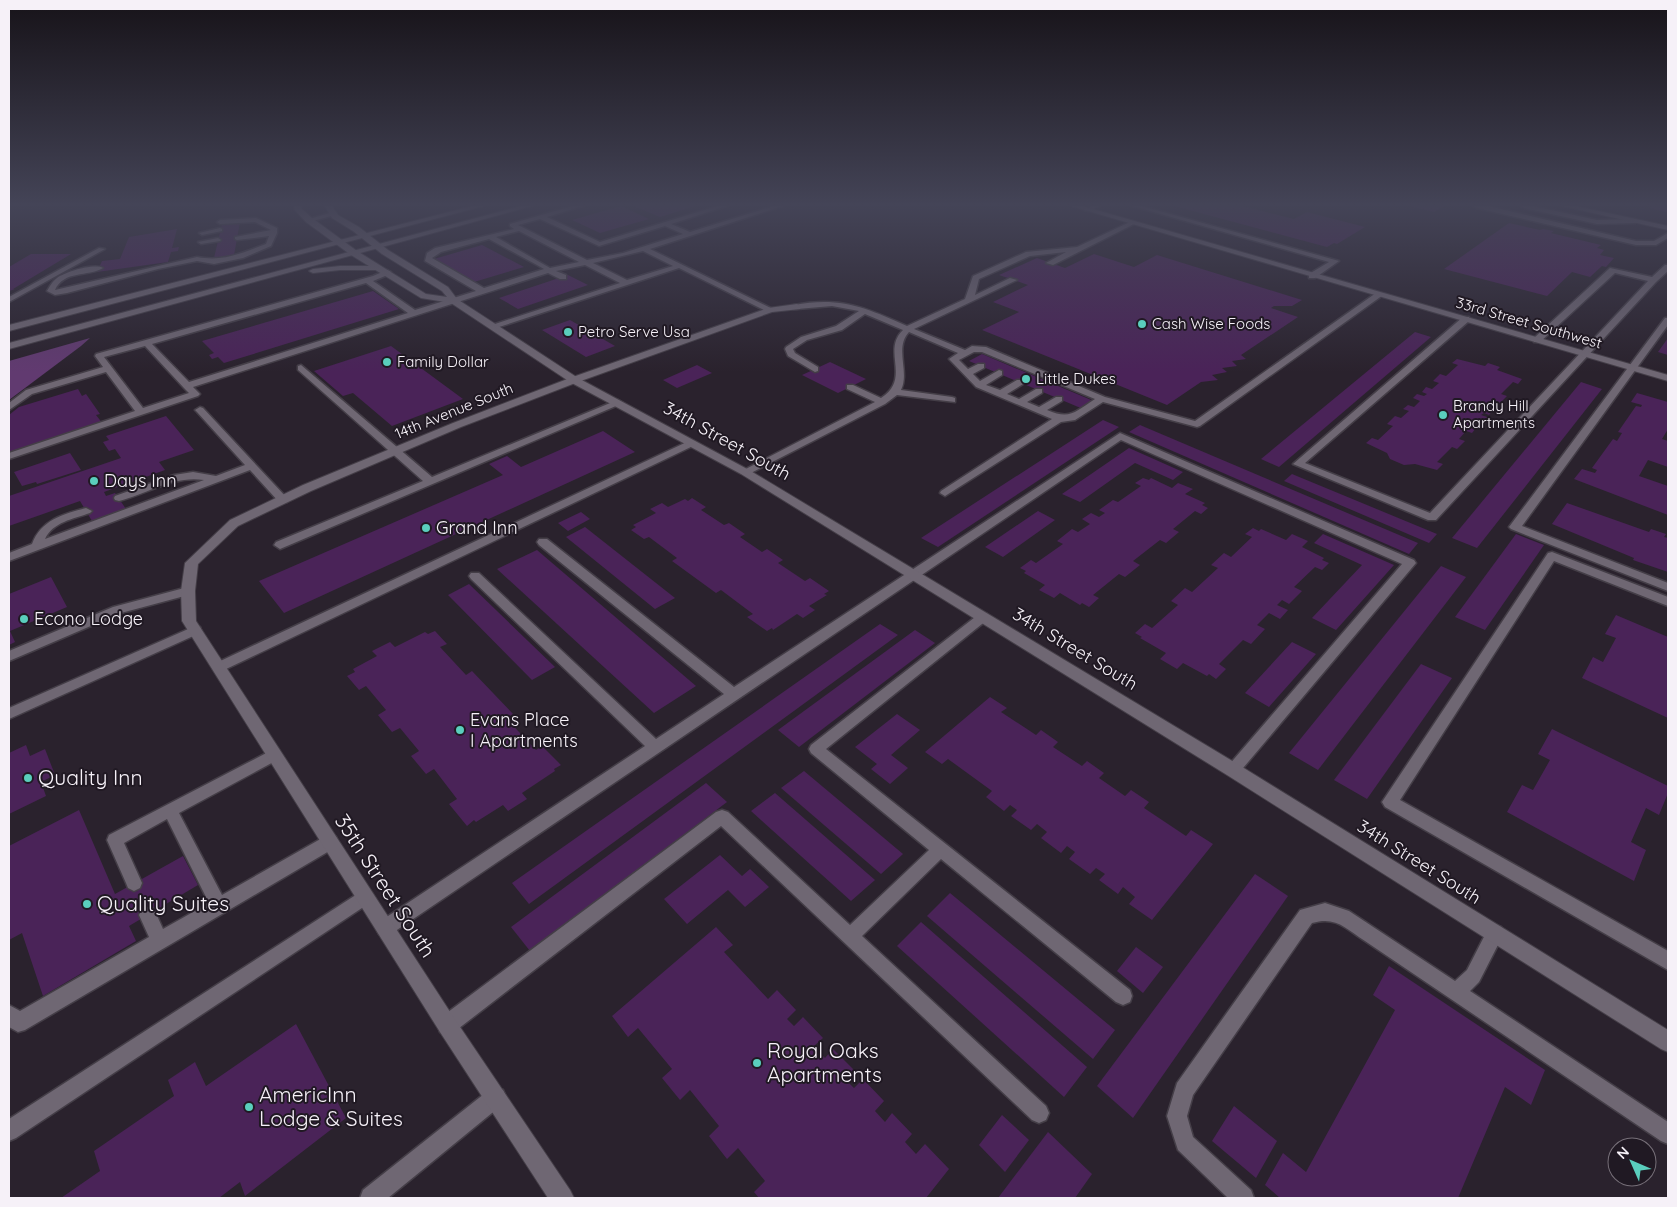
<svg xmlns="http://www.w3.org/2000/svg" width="1677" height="1207" font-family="Quicksand,sans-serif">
  <rect width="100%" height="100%" fill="#2a222d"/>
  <!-- green -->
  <path fill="#613a70" d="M90,338L81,346L9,400V361Z"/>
  <!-- building -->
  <g fill="#4a2358">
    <path d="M626,203H705L660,217Z"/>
    <path d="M1163,203H1230L1294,219L1307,212L1365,227L1337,244L1334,243L1327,247Z"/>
    <path d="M1398,203H1449L1434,212Z"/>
    <path d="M1645,203L1668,204V210L1666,212L1649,208L1652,205Z"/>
    <path d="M621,206L649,219L600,233L572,220Z"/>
    <path d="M240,222L234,255L214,258L222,224Z"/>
    <path d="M1509,223L1540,230L1543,229L1554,231L1551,233L1601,245L1597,248L1604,250L1600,255L1614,258L1606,267L1602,266L1590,277L1572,272L1547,296L1444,269Z"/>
    <path d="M177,229L172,248L179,247L178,251L171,252L168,262L97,272L102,261L120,259L129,237Z"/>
    <path d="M482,245L524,267L474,282L434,259Z"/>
    <path d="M31,254H71L13,289H15L9,291V267Z"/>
    <path d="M1094,254L1134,267L1157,255L1302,300L1292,306H1274L1271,308L1298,317L1241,355L1246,359L1232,361L1237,366L1222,368L1227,372L1212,375L1218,380L1201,382L1167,405L982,330L1019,312L993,302L1028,285L999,275L1037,258L1065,268Z"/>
    <path d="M568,275L588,285L518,309L499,298Z"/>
    <path d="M373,291L399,309L224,363L218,357L212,359L209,355L214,353L202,341Z"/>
    <path d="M570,320L615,346L586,357L542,330Z"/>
    <path d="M1415,332L1431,337L1279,467L1261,459Z"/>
    <path d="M1668,338V355L1658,352Z"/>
    <path d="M391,346L463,399L392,426L353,393L343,396L314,371Z"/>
    <path d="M982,354L1096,402L1083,409L969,361Z"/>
    <path d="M1457,359L1485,366L1488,363L1500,367L1497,370L1522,379L1518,384L1513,382L1501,394L1507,396L1500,403L1495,401L1488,408L1493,410L1489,415L1484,413L1481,415L1490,418L1486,423L1477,420L1471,427L1476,428L1472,433L1466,431L1459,439L1465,441L1457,449L1452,447L1437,462L1443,464L1437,470L1415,464L1404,465L1390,459L1387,453L1366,443L1372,438L1378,440L1393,426L1387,424L1395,416L1401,418L1409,411L1403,409L1408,405L1414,407L1420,401L1413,398L1417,394L1424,396L1427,394L1422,392L1426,387L1432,389L1439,383L1433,381L1440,374L1446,376L1458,365L1452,363Z"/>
    <path d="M830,362L866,379L838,393L802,375Z"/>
    <path d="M697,365L712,373L677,388L663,380Z"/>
    <path d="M1581,382L1602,389L1477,548L1452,538Z"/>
    <path d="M78,389L82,396L86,394L100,414L96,415L103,424L9,455V415L19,407Z"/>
    <path d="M1637,393L1668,402V429L1662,439L1668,441V467L1648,460L1639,476L1668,486V515L1574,479L1582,469L1595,473L1597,470L1592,468L1613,439L1617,441L1622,433L1618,432L1636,406L1641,407L1642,405L1631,402Z"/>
    <path d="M166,416L194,450L159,462L165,470L104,492L106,496L115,493L126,509L92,521L80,501L9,526V496L121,458L115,449L109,451L103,442L109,440L106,436Z"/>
    <path d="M1103,420L1119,427L938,547L921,538Z"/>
    <path d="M1140,425L1418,543L1409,554L1129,432Z"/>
    <path d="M603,431L635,452L284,613L259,581L503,475L489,464L507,456L521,467Z"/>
    <path d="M1129,448L1183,472L1173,480L1135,463L1080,502L1062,494Z"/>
    <path d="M70,453L81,470L37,484L36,482L22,486L14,472Z"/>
    <path d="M1292,474L1437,534L1429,543L1284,481Z"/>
    <path d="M1143,478L1149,480L1151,478L1172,488L1178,483L1193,489L1185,494L1205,503L1202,505L1208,508L1201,514L1195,511L1173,529L1179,532L1166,543L1160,540L1133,561L1140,565L1125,577L1119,574L1093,595L1099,598L1089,607L1082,603L1080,605L1060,593L1054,598L1039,590L1045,585L1024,573L1026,571L1020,568L1031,560L1036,563L1063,544L1057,541L1072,529L1078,532L1090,524L1082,519L1091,513L1099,517L1105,513L1099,510L1113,500L1118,502L1141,486L1135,483Z"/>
    <path d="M692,498L706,507L701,510L724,525L729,523L745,534L740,537L762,552L767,549L783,560L778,563L805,581L810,578L829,591L824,594L827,595L809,606L815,610L803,618L797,614L773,630L772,628L767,631L747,617L753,614L721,590L716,593L672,561L677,558L649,537L644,539L631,530L636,527L633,525L656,513L650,509L662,503L668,507L685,499L688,501Z"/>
    <path d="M1567,503L1649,532L1651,529L1666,534L1664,537L1668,538V572L1633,560L1634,558L1552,524Z"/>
    <path d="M1038,511L1055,520L1003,557L985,547Z"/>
    <path d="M581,512L590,519L568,531L558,523Z"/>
    <path d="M585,527L675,598L655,609L566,537Z"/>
    <path d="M1253,528L1259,531L1261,529L1286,540L1292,534L1308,541L1302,547L1324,558L1322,560L1329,563L1322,570L1315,567L1294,587L1302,591L1289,604L1282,600L1277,605L1288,610L1280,619L1269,613L1257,625L1265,629L1251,644L1243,640L1219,664L1226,669L1216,679L1209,674L1207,676L1183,663L1177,669L1160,659L1166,653L1140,638L1142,637L1135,633L1145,624L1152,628L1178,605L1171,601L1185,588L1192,592L1218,568L1211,565L1224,553L1231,557L1252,537L1245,534Z"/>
    <path d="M1323,534L1394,565L1336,630L1312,618L1362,565L1314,543Z"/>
    <path d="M1516,534L1544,545L1485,630L1455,617Z"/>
    <path d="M537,550L696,686L654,713L497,569Z"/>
    <path d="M1441,566L1466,577L1318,770L1289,753Z"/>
    <path d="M51,577L67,607L10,631L15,642L9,645V594Z"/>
    <path d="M469,584L555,667L532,680L448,595Z"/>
    <path d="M1616,615L1668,637V718L1582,678L1593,657L1603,662L1616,638L1605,634Z"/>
    <path d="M880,624L898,635L529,904L512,883Z"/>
    <path d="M915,630L935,643L799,747L778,730Z"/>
    <path d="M435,631L447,644L440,647L466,675L472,671L513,714L506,718L536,750L542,746L561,765L554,769L555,771L522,793L527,799L508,811L503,805L476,822L474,820L467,826L449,804L457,799L434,769L426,774L411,756L419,751L400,728L392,732L378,715L386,710L366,686L359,690L347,676L355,672L353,669L377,656L372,651L390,642L395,647L425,632L428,634Z"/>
    <path d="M1292,642L1316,654L1269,707L1245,693Z"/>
    <path d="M1421,664L1452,678L1367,799L1334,780Z"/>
    <path d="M990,697L1007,708L1001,712L1036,735L1041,730L1058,742L1053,747L1082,766L1087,761L1104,773L1099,778L1125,796L1131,790L1149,802L1144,808L1186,836L1191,830L1213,844L1152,920L1129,904L1135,897L1123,887L1118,894L1099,880L1105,874L1096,868L1090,874L1069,859L1075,852L1067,846L1061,853L1041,838L1047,832L1037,824L1031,830L1011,816L1017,810L1010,805L1004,811L986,797L992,791L948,759L942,764L925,752Z"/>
    <path d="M897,714L920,730L891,755L908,768L890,784L871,769L877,764L855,747Z"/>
    <path d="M1552,729L1668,786V793L1659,815L1646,808L1631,842L1646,850L1634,881L1507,812L1522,785L1533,790L1550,760L1538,754Z"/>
    <path d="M26,745L30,756L45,749L55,775L41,782L46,796L9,814V753Z"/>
    <path d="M804,771L903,854L881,874L781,788Z"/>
    <path d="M706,783L727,802L530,951L511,927Z"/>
    <path d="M775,793L875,880L851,901L751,811Z"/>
    <path d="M79,810L115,894L183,856L198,885L129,926L136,941L43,996L22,933L9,940V846Z"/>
    <path d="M720,855L742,876L750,869L769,887L745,907L728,890L687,924L664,899Z"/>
    <path d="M1255,874L1288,896L1133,1118L1097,1086Z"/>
    <path d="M950,893L1115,1030L1093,1059L927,916Z"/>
    <path d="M921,922L1087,1067L1064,1097L897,946Z"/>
    <path d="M716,927L733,945L724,952L768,999L777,990L796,1010L787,1019L794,1026L803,1017L823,1038L814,1046L825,1058L833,1049L854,1070L845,1079L854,1088L863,1079L884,1101L875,1111L885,1122L892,1113L912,1134L905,1142L916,1154L925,1144L949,1169L926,1198H759L754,1192L765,1181L738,1148L727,1159L709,1136L719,1126L690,1090L680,1100L662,1078L672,1069L638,1028L628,1037L612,1016Z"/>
    <path d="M1136,947L1163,967L1143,993L1117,971Z"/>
    <path d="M1389,966L1545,1070L1531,1105L1505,1087L1458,1198H1280L1265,1185L1283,1153L1306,1172L1395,1010L1373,995Z"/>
    <path d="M296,1024L346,1118L245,1196L240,1182L219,1198H61L100,1171L94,1151L174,1096L168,1080L195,1062L206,1086Z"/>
    <path d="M1234,1106L1277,1141L1256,1178L1212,1141Z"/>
    <path d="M1002,1115L1029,1140L1005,1172L979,1145Z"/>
    <path d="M1048,1132L1092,1174L1075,1198H998Z"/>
  </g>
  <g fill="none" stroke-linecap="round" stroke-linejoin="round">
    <!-- service casing -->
    <g stroke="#443e47" stroke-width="3">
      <g id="service">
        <path d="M583,203H592L547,217L600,242L727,203H736L671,224L690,232L783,203H792L650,249L775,310L768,312L679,268L496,328L489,326L620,283L585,265L556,271L566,275V279H560L548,273L193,387L200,394L198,396L9,459V453L135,411L106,372L32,394L9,410V403L26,390L103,367L95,356L96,354L373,276L387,270L391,272L390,274L373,281L415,310L476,291L425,261L427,253L435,248L514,229L510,226V224ZM540,219L599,246L665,226L683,234L623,253L587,260L518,225ZM519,231L579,262L550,268L496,237ZM489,239L537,265L544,269L484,288L432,258L441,252ZM643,251L673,266L627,280L593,263ZM366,283L408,313L189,382L152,344ZM145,346L184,388L189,393L143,408L104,357Z"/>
        <path d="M1098,203H1106L1089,211L1084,210Z"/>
        <path d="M1122,203H1131L1339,261L1315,278H1309V274L1329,262Z"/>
        <path d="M1468,203H1476L1636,241H1654L1668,233V238L1656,245H1636L1477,208Z"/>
        <path d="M1516,203H1523L1528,205L1597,220L1635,219L1638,221L1635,223L1597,224L1524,208Z"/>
        <path d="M333,212L335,213V215L309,222L306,220Z"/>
        <path d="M256,218L277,228V233L271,246L243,258L214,264L197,261L158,269L67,293L55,295L47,291C50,286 52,282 57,278C65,272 94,263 103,268C88,277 64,270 55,290L197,257C224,262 241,253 266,244L269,236L237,240L235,239V237L271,230L255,222L220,224L217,222L220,220Z"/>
        <path d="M1132,221L1135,223L1134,224L1053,265L1046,263L1066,252L1030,256L979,279L975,295L1010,278L1017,280L914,329L965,350L972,346L986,347L1105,397L1195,421L1376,293L1383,295L1200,426L1197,427L1103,402L1075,420L1061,422L945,496L940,493L941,491L1052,419L976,387L949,359L958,353L909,332C894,348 910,372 901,390L952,397L955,398V402L897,395L885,404L749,474L745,475L740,472L875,402L847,389V385H853L881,398C912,378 881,351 903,330L865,314L842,330L807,340L793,349L795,353L818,367V371L815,372L788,356L785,349L786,347L801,337L836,326L859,311L832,306L797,309H794V305C840,296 867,308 907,326L965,299L973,276L1026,252L1077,247ZM974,352H982L1095,399C1075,412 1070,420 1047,410L1062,401V397H1056L1039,407L1027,402L1042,393V389H1036L1019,399L1007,394L1023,384V380H1017L1000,390L986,385L1002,375V371L999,370L980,381L973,374L984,368V364H978L968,369L959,360Z"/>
        <path d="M220,228L222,229V231L202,235L199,233Z"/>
        <path d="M218,238L221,240L220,241L201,244L198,242Z"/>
        <path d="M99,248L105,249L9,302V297Z"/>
        <path d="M1665,265H1668V271L1656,282L1436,520H1428L1293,464L1463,317H1469V321L1305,463L1430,513L1648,281L1615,273L1540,342H1534V338L1610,268L1652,277Z"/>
        <path d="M1665,318H1668V325L1522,526L1668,583V591L1511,529L1509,527Z"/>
        <path d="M301,365L432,477L615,401L618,400L623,403L280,549L274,545L276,542L423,481L298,370V366Z"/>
        <path d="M200,407L203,408L287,498L288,500L287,502H279L250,470L9,561V553L32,544C41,520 63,514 86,508L92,511L90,513C73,519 53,522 45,539L204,480C174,475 147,494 119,501L115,500L114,498L115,496L174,475L193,472L216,476L245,465L197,412L195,410Z"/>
        <path d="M1120,433L1414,560L1416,563L1238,774L1233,776L1228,774L1225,770L1228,766L1402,564L1121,440L391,934L385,936L379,934L376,928L379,922L645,746L471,579L469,576L471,573H479L656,739L724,694L539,545L537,542L539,539H547L734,687Z"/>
        <path d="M691,440L696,443L695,445L224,670H214L212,667L214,664Z"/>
        <path d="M1552,552L1668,597V606L1554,561L1400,800L1668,951V970L1385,807L1382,802L1548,553Z"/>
        <path d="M188,587L192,588L194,591L192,594L121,613L9,661V651L113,607Z"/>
        <path d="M983,613L987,614L989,617L987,620L826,749L1130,990L1132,996L1130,1002L1123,1005L1116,1002L941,859L862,936L1046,1106L1049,1113L1046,1120L1039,1123L1032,1120L721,826L454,1032L447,1034L440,1032L438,1025L440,1018L716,812L722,810L728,812L850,925L929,850L811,753L809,749L811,745L979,614Z"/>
        <path d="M195,626L200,627L201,630L200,633L9,719V708Z"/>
        <path d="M274,749L279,751L281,755L279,759L179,813L222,895L324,837L330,835L336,837L338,842L336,847L25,1030L18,1032L9,1027V1005L20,1011L149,937L139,915L142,909L148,907L154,909L163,929L209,903L167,819L124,843L142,883L140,888L134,891L128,888L126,883L107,840L109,835Z"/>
        <path d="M365,889L371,892L373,897L371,902L16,1138L9,1141V1119Z"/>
        <path d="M1325,903L1349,911L1455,981L1467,970L1489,927L1495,925L1501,927L1504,933L1501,939L1479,982L1470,991L1668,1122V1144L1661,1141L1365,941C1345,928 1336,916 1312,923L1193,1095L1187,1116L1193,1137L1251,1190L1254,1198H1228L1178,1150L1167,1116L1177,1083L1300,910Z"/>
        <path d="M496,1087L503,1090L506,1097L503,1104L388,1198H360L363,1190L489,1090Z"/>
      </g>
    </g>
    <!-- minor casing -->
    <g stroke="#443e47" stroke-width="2">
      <g id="minor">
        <path d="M1061,203H1072L1668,375V381Z"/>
        <path d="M797,304L801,307L800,309L772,312L578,382L461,427L311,491L238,526L198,564L195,591L196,621L454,1018L570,1190L574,1198H548L440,1032L182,621L181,591L185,563L230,520L303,485L453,423L570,378L768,308Z"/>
      </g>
    </g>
    <!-- tertiary casing -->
    <g stroke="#443e47" stroke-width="2">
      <g id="tertiary">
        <path d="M295,203H301L302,209L312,218L357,251L426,294L447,297L442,291L382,254L353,231L332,218L323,203H330L338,215L359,227L388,250L448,287L457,299L578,378L749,470L1239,765L1668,1030V1052L1661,1049L1227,775L741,474L570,382L451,303L421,298L351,255L306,222L294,209Z"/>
        <path d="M1549,203H1562L1668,226V230Z"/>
      </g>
    </g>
    <!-- secondary casing -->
    <g stroke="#443e47" stroke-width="2">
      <g id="secondary">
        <path d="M484,203H495L9,331V325Z"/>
        <path d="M532,203H543L9,349V343Z"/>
        <path d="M340,266H379L383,268L379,270H340L313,273L309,271L313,269Z"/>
      </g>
    </g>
    <!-- service -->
    <use href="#service" fill="#6f6773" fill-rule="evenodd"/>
    <!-- minor -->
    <use href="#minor" fill="#6f6773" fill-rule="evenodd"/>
    <!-- tertiary -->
    <use href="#tertiary" fill="#6f6773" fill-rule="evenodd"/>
    <!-- secondary -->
    <use href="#secondary" fill="#6f6773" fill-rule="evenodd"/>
  </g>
  <!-- sky -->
  <linearGradient id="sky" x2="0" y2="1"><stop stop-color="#171319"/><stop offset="0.55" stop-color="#444457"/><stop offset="1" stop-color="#444457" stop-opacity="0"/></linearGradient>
  <rect width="1677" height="372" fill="url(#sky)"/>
  <!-- markers -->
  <g fill="#5acebd" stroke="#201923" stroke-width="2">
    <circle cx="1142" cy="324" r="5"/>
    <circle cx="568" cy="332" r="5"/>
    <circle cx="387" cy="362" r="5"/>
    <circle cx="1026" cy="379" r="5"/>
    <circle cx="1443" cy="415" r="5"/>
    <circle cx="94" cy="481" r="5"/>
    <circle cx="426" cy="528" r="5"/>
    <circle cx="24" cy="619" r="5"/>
    <circle cx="460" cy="730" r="5"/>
    <circle cx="28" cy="778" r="5"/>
    <circle cx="87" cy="904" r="5"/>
    <circle cx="757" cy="1063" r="5"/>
    <circle cx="249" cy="1107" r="5"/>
  </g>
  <g text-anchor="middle" stroke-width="4" stroke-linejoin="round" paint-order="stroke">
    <!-- far-street labels -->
    <g font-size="15" fill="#f6f1f8" stroke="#201923">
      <text transform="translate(1529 323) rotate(16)" y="5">33rd Street Southwest</text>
      <text transform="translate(454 411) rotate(-22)" y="5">14th Avenue South</text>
    </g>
    <!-- far-poi labels -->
    <g font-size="15" fill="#f6f1f8" stroke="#201923" text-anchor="start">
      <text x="1152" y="329">Cash Wise Foods</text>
      <text x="578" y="337">Petro Serve Usa</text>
      <text x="397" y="367">Family Dollar</text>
      <text x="1036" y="384">Little Dukes</text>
      <text x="1453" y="411">Brandy Hill<tspan x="1453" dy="17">Apartments</tspan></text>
    </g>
    <!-- street labels -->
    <g font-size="18" fill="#f6f1f8" stroke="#201923">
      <text transform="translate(727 441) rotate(29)" y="6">34th Street South</text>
      <text transform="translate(1075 649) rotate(31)" y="6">34th Street South</text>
      <text transform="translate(1419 862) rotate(32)" y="6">34th Street South</text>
    </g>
    <!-- poi labels -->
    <g font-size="18" fill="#f6f1f8" stroke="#201923" text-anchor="start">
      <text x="104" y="487">Days Inn</text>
      <text x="436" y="534">Grand Inn</text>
      <text x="34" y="625">Econo Lodge</text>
      <text x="470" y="726">Evans Place<tspan x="470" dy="21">I Apartments</tspan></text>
    </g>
    <!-- near-poi labels -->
    <g font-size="21" fill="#f6f1f8" stroke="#201923" text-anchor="start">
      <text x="38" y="785">Quality Inn</text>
      <text x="97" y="911">Quality Suites</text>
      <text x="767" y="1058">Royal Oaks<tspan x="767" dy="24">Apartments</tspan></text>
      <text x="259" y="1102">AmericInn<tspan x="259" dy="24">Lodge &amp; Suites</tspan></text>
    </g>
    <!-- near-street labels -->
    <g font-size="21" fill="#f6f1f8" stroke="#201923">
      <text transform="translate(385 886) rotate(57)" y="7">35th Street South</text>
    </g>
  </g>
  <!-- border -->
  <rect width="1677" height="1207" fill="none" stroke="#f6f1f8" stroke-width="20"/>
  <!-- north arrow -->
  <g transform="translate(1632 1162) rotate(315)"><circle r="24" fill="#201923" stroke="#766f78"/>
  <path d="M0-4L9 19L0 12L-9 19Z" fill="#5acebd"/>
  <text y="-8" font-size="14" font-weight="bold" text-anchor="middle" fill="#f6f1f8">N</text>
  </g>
</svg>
